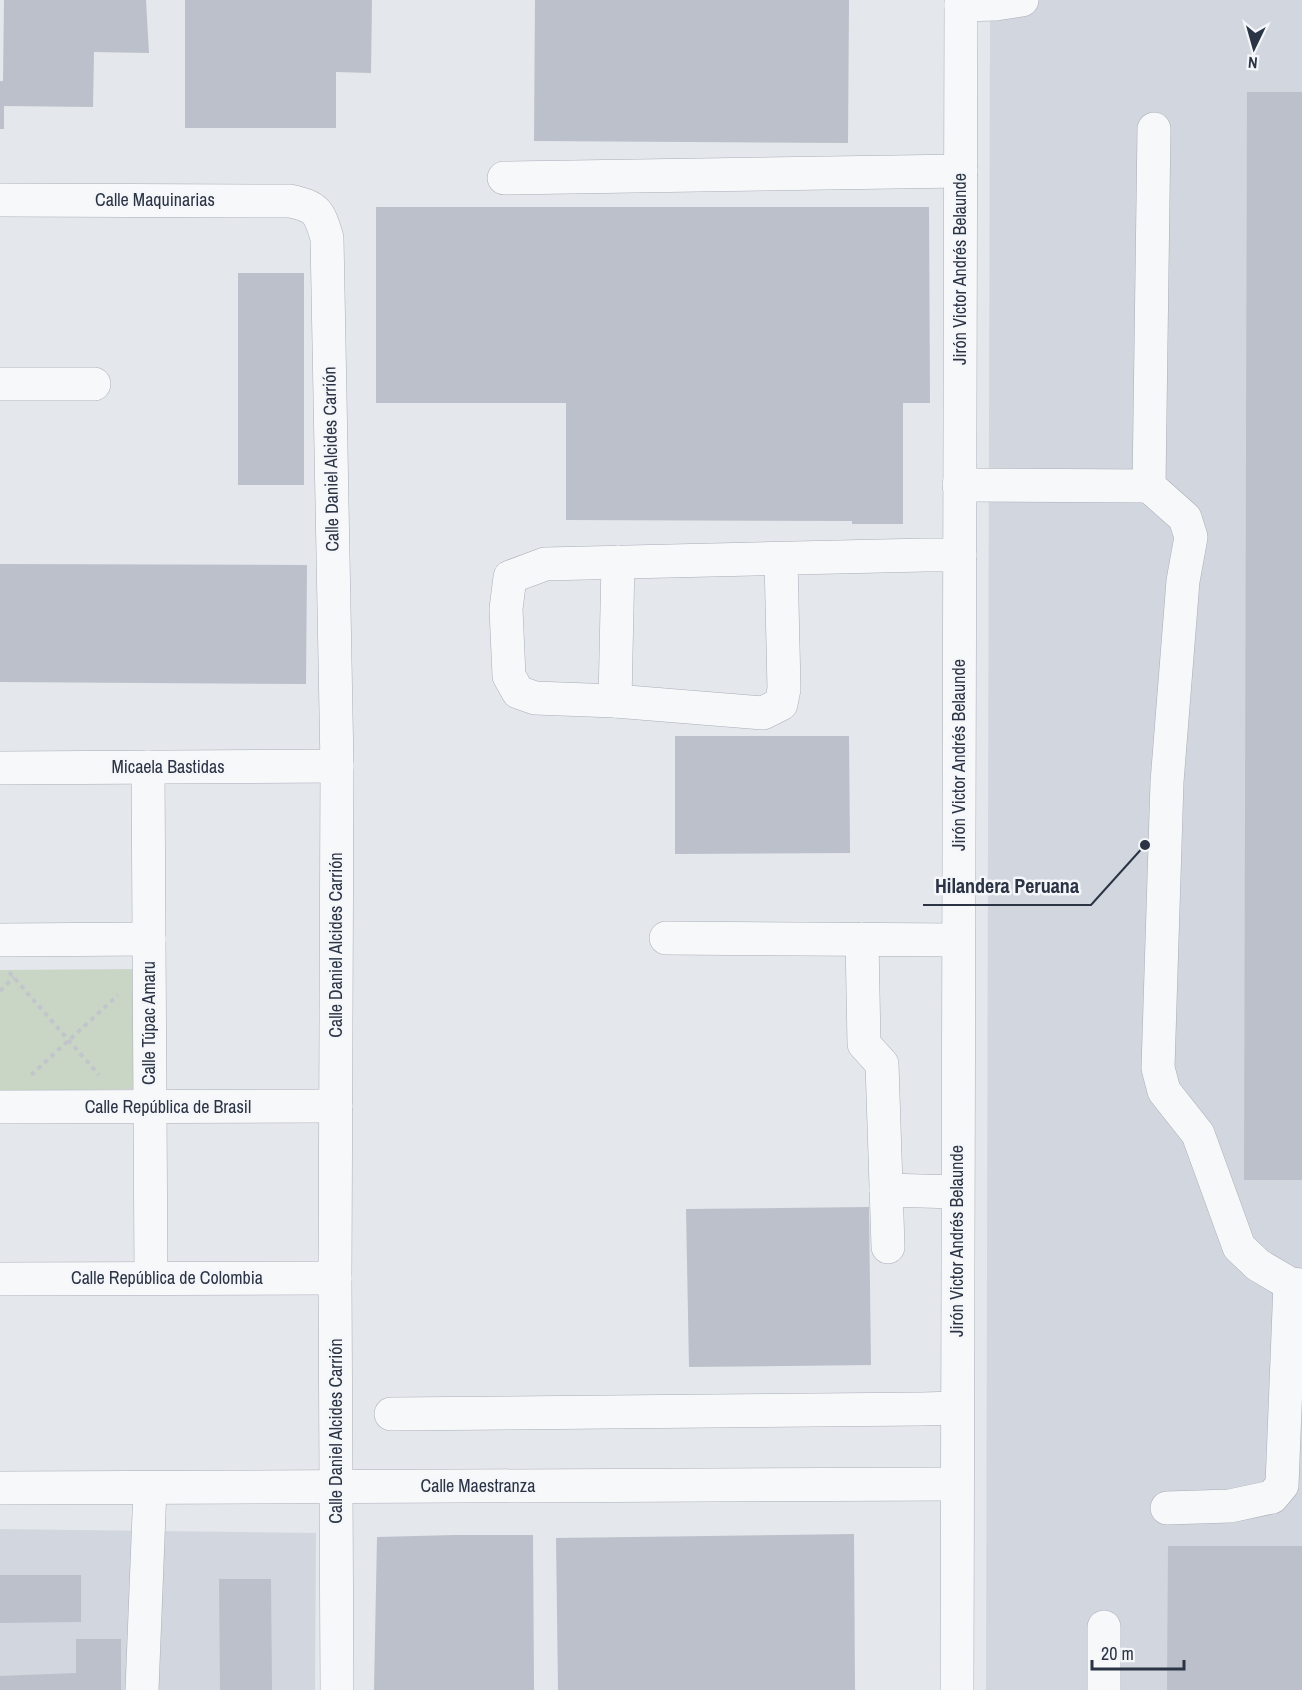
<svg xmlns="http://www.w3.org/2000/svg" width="1302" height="1690" font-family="'Archivo Narrow',sans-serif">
  <rect width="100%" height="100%" fill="#e4e7ec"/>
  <!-- built -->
  <g fill="#d2d6de">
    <path d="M990,0H1302V1690H986Z"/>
    <path d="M0,1529L316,1533L315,1690H0Z"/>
  </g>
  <!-- green -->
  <path fill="#c9d6c5" d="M137,969L139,1089L0,1091V970Z"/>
  <!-- building -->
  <g fill="#bbc0ca">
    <path d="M4,0H146L149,53L94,52L93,107L4,106V129H0V81H3Z"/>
    <path d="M185,0H372L371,73L336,72V128H185Z"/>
    <path d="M535,0H849L848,143L534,141Z"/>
    <path d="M1247,92H1302V1180H1244Z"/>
    <path d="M376,207H929L930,403H903V524H852V521L566,520V403H376Z"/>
    <rect x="238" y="273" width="66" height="212"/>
    <path d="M0,564L307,565L306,684L0,682Z"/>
    <path d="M675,736H849L850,853L675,854Z"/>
    <path d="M869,1207L871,1365L689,1367L686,1209Z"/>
    <path d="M854,1534L855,1690H558L556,1538Z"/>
    <path d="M455,1535H533L534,1690H374L377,1537Z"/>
    <path d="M1168,1546H1302V1690H1167Z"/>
    <path d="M0,1575H81V1622L0,1623Z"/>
    <path d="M219,1579H271L272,1690H220Z"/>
    <path d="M76,1639H121V1690H0V1676L76,1673Z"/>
  </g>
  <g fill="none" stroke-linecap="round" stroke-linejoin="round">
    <!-- minor casing -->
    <g stroke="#a9aeb7" stroke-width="34">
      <g id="minor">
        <path d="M961,5L996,4L1022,0"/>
        <path d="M504,178L961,171"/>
        <path d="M0,200L290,201C317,207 319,211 327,238L337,766L335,1278L337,1690"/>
        <path d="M0,384H94"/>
        <path d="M959,485L1149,486L1154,129"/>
        <path d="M1149,486L1185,518L1191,537L1183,581L1167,782L1158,1068L1164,1091L1198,1134L1239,1247L1258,1265L1290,1284L1302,1285"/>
        <path d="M781,559L784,689L781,704L763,713L615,701L535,698L518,692L509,676L506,609L510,577L545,564L925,555H960"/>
        <path d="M615,701L618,562"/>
        <path d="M148,767L151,1278"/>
        <path d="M0,768L337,766"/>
        <path d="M666,938L958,940"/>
        <path d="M862,939L864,1044L882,1064L888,1247"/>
        <path d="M0,940L149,939"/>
        <path d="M0,1107L336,1106"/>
        <path d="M886,1190L957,1192"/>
        <path d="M0,1279L335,1278"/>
        <path d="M391,1414L922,1409L957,1408"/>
        <path d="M0,1488L957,1484"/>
        <path d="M1167,1508L1230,1506L1272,1497L1282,1485L1290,1284"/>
        <path d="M1104,1627V1690"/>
        <path d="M142,1690L150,1488"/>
        <path d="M957,1690L961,0"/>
      </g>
    </g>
    <!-- path -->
    <g stroke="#c2c5cb" stroke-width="4" stroke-dasharray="4.5 4.5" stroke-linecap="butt">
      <path d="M9,972L99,1075"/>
      <path d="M0,991L14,977"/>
      <path d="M31,1075L118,995"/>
    </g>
    <!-- minor -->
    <use href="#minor" stroke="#f7f8fa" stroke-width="33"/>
  </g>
  <g text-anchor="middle" stroke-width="5" stroke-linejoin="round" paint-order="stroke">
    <!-- street labels -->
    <g font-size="18" fill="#2b3445" stroke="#f4f6f9">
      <text x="155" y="206">Calle Maquinarias</text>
      <text transform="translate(960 269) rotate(-90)" y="6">Jirón Victor Andrés Belaunde</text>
      <text transform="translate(331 459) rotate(-91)" y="6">Calle Daniel Alcides Carrión</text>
      <text transform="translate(959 755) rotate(-90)" y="6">Jirón Victor Andrés Belaunde</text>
      <text x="168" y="773">Micaela Bastidas</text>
      <text transform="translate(336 945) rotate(-90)" y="6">Calle Daniel Alcides Carrión</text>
      <text transform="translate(149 1023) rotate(-90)" y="6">Calle Túpac Amaru</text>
      <text x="168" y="1113">Calle República de Brasil</text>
      <text transform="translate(957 1241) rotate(-90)" y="6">Jirón Victor Andrés Belaunde</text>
      <text x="167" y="1284">Calle República de Colombia</text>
      <text transform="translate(336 1431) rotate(-90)" y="6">Calle Daniel Alcides Carrión</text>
      <text x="478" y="1492">Calle Maestranza</text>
    </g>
  </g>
  <!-- callouts -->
  <path fill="none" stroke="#2b3445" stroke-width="2" d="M1145 845L1091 905H923"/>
  <circle fill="#2b3445" stroke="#f4f6f9" stroke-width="2" cx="1145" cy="845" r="6"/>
  <g font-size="20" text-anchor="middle" font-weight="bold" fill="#2b3445" stroke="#f4f6f9" stroke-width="5" stroke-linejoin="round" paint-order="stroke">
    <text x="1007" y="893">Hilandera Peruana</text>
  </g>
  <!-- north arrow -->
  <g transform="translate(1254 48) rotate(185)" stroke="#f4f6f9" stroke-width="4.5" paint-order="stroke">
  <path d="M0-4.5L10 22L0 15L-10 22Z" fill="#2b3445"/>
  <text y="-9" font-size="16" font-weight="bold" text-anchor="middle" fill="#2b3445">N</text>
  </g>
  <!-- scale -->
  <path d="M1092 1660v9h92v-9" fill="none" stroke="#2b3445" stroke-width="3"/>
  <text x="1101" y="1660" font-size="18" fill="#2b3445" stroke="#f4f6f9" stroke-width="4.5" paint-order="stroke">20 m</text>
</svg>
